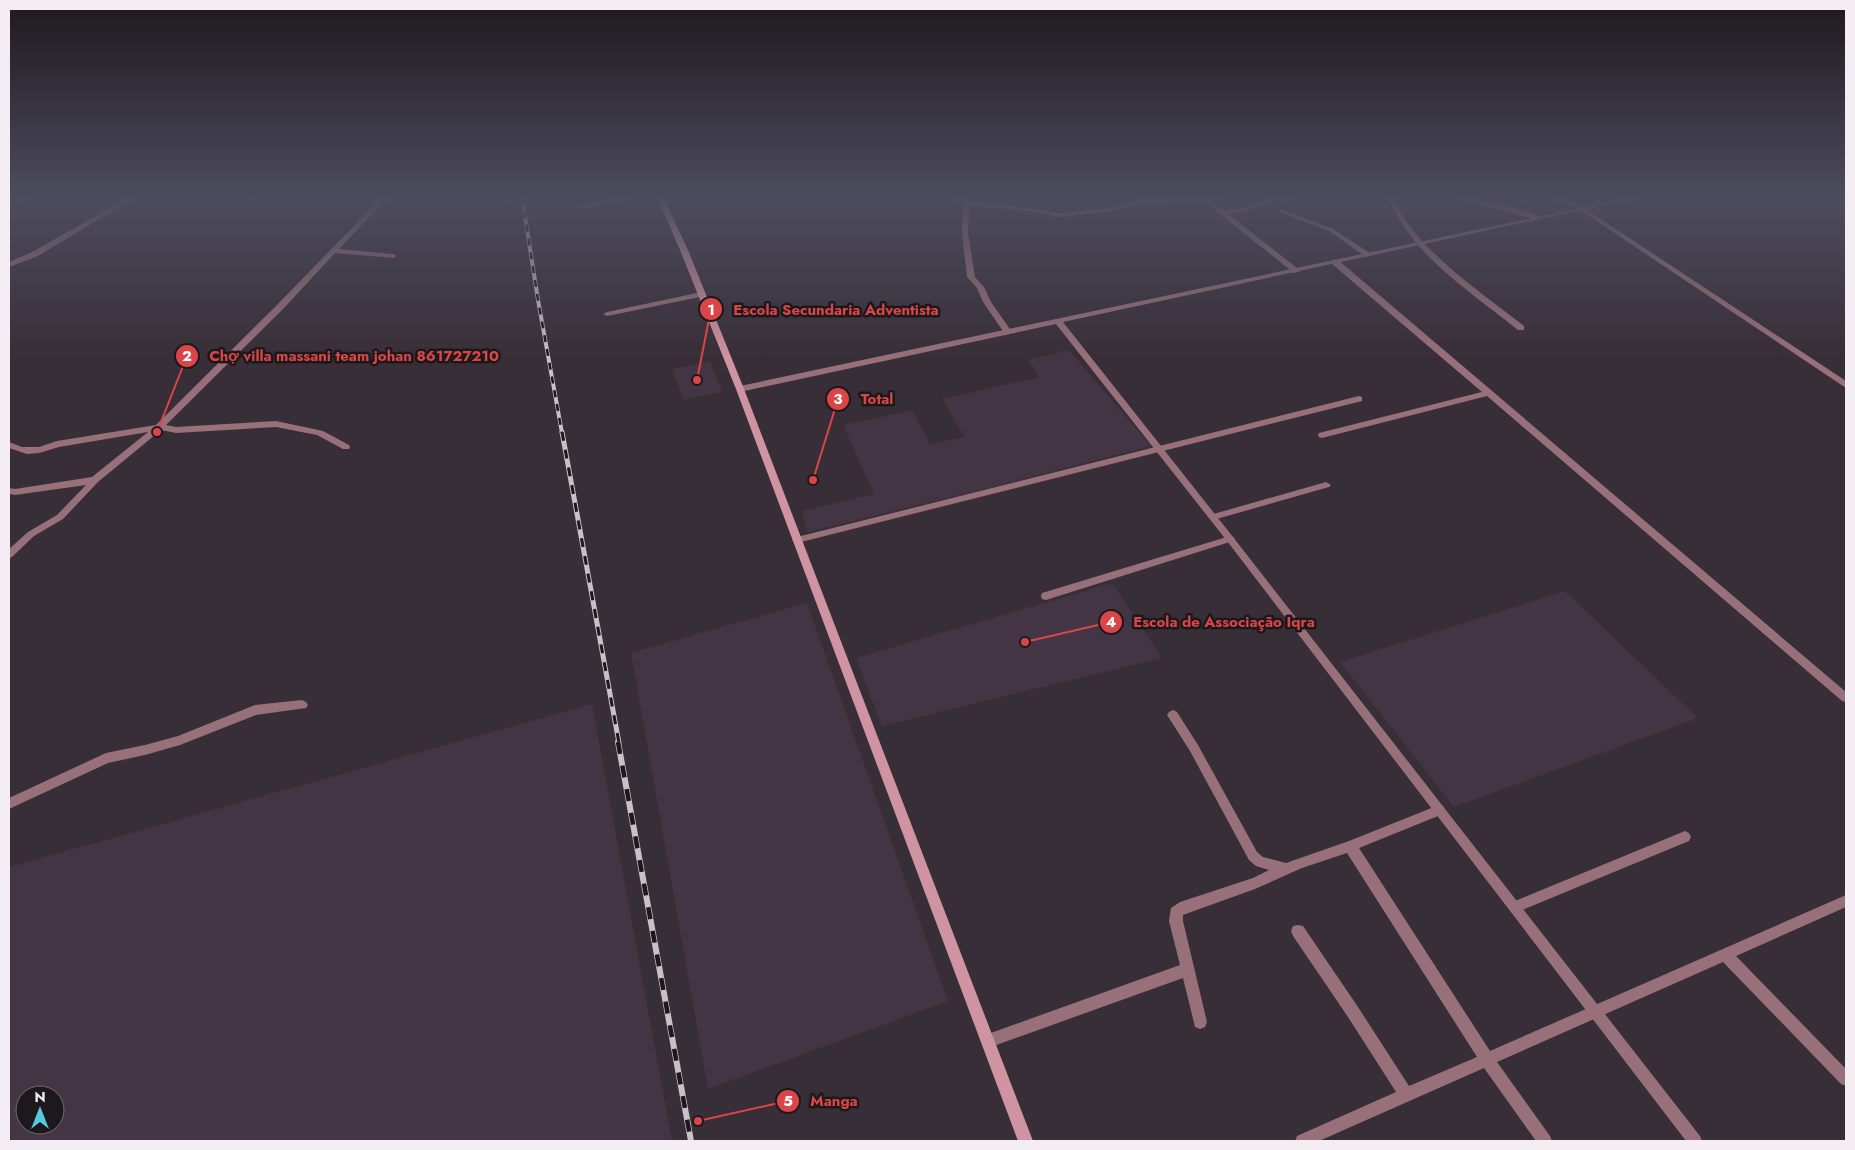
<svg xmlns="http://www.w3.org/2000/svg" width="1855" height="1150" font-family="Jost,sans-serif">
  <rect width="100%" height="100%" fill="#382e37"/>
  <!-- built -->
  <g fill="#433543" fill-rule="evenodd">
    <path d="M1069,350L1151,446L985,489L807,532L802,511L874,494L843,425L912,410L930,444L965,437L942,399L1039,377L1028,360Z"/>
    <path d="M710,361L722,392L683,400L672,369Z"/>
    <path d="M1112,583L1162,658L882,726L856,658Z"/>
    <path d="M1565,591L1698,718L1454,807L1340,662Z"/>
    <path d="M807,603L948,1001L708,1089L631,653Z"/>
    <path d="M592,704L672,1141H9V867ZM25,1095H55V1125H25Z"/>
  </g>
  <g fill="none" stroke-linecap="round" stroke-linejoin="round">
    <!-- minor -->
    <g fill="#977079" fill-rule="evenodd">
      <path d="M18,197H28L9,203V199Z"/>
      <path d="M129,197H136L38,256L9,267V262L32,252Z"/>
      <path d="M382,197H388L339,249L392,254H395V258L335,253L284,308L166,425L176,427L276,421L323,431L349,445L350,447L349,449H343L317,435L276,427L176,433L161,430L98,482L63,519L34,536L12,557L9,558V549L28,532L57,515L86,485L15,495L9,494V488L15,489L92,477L148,432L59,447L39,453L27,454L9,448V442L22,447H39L57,441L156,425L278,304Z"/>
      <path d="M621,197H632L582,209L579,207Z"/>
      <path d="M951,197H958L968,201L1032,208L1059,213L1109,208L1139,200L1200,199L1219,197L1218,198L1212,200L1224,211L1242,208L1281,197H1290L1289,198L1245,211L1228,214L1301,271L1294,273L1220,214L1206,202L1139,204L1109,212L1059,217L1032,212L969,205L968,233L975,277L984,287L991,302L1012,332L1008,334H1005L983,302L977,288L967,277L962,233L963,204Z"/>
      <path d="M1388,197H1394C1397,202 1398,209 1402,214C1426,256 1486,296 1524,326V330H1518C1471,292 1411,255 1388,197Z"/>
      <path d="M1453,197C1469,196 1528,209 1541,218L1538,220Z"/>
      <path d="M1551,197H1559L1584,208L1846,381V388L1580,210Z"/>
      <path d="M1281,209L1333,229L1373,255L1366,257L1329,231L1279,212L1278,211Z"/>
      <path d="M1332,260H1338L1846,692V702L1842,701L1487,396L1322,438L1319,437L1318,435L1319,433L1482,392L1332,264Z"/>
      <path d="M702,292H705V296L607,316L603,314L607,312Z"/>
      <path d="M1359,396L1362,397V401L797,543L792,540L797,537Z"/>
      <path d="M1326,482L1331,485L1329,487L1213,520L1208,517L1210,515Z"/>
      <path d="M1230,536L1233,537L1235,539L1233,541L1046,600L1042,599L1041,596L1042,593Z"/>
      <path d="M302,700L306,702L308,705L306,708L256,715L180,745L145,755L108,763L9,809V798L106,753L145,745L178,736L255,705Z"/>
      <path d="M1173,710L1177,712L1198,745L1257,852L1263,857L1286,863L1349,841L1439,805L1443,806L1445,810L1443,814L1359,848L1490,1051L1846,895V907L1736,956L1846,1069V1086L1841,1084L1723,962L1497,1062L1550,1136L1552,1141H1536L1484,1068L1319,1141H1295L1297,1136L1396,1092L1348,1017L1293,936L1291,931L1293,926L1298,925L1303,926L1358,1007L1409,1086L1477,1057L1347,853L1302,868L1255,889L1183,915V921L1207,1022L1205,1027L1200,1029L1195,1027L1183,978L988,1048L983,1046L981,1041L983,1036L988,1034L1180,965L1169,921L1171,908L1180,902L1253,878L1269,870L1256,866L1249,860L1190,751L1169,718L1167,715L1169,712Z"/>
      <path d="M1685,831L1689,833L1691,837L1689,841L1515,913L1510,911L1509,907L1510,903Z"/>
    </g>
    <!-- tertiary -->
    <path fill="#977079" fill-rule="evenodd" d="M1631,197H1642L1063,322L1233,537L1700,1136L1702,1141H1686L1227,541L1056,324L740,392L736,389L740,386Z"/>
    <!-- secondary -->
    <path fill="#d093a1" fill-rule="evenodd" d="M657,197H663L688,250L744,389L1033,1141H1018L736,389L680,250Z"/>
    <!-- rail-far2 casing -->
    <g stroke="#c8c1c8" stroke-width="4">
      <path id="rail-far2" d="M522,197L538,300L562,433"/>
    </g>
    <!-- rail-far1 casing -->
    <g stroke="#c8c1c8" stroke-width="5">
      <path id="rail-far1" d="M562,432L619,743"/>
    </g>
    <!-- rail casing -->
    <g stroke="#c8c1c8" stroke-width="6">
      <path id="rail" d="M618,742L691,1141"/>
    </g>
    <!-- rail-far2 -->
    <use href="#rail-far2" stroke="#1c181c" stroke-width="2.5" stroke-dasharray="7" stroke-linecap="butt"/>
    <!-- rail-far1 -->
    <use href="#rail-far1" stroke="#1c181c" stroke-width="3" stroke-dasharray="9" stroke-linecap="butt"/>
    <!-- rail -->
    <use href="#rail" stroke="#1c181c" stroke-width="4.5" stroke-dasharray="12" stroke-linecap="butt"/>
  </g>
  <!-- sky -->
  <linearGradient id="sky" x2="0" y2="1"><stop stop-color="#1f191e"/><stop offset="0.55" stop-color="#4d4c5e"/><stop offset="1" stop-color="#4d4c5e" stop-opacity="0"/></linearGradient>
  <rect width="1855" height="358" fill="url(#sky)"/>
  <!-- callouts -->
  <path fill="none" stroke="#da4647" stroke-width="2" d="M697 380L711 309M157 432L187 356M813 480L838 399M1025 642L1111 622M698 1121L788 1101"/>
  <g fill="#da4647" stroke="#1c181c" stroke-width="2">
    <circle cx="697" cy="380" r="5"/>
    <circle cx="157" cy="432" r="5"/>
    <circle cx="813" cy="480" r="5"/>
    <circle cx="1025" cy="642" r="5"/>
    <circle cx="698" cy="1121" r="5"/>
    <circle cx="711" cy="309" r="12"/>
    <circle cx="187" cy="356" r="12"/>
    <circle cx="838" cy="399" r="12"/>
    <circle cx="1111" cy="622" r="12"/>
    <circle cx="788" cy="1101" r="12"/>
  </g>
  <g font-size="15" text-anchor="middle" font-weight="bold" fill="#fff">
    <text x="711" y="315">1</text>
    <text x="187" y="361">2</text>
    <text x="838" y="404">3</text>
    <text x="1111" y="627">4</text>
    <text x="788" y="1106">5</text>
  </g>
  <g font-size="15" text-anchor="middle" font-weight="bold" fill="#da4647" stroke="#1c181c" stroke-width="5" stroke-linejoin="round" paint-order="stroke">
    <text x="836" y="315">Escola Secundaria Adventista</text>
    <text x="354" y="361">Chợ villa massani team johan 861727210</text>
    <text x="877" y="404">Total</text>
    <text x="1224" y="627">Escola de Associação Iqra</text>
    <text x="834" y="1106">Manga</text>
  </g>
  <!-- border -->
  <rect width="1855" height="1150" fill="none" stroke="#f4eef4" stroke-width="20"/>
  <!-- north arrow -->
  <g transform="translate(40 1110)"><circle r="24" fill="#1c181c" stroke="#726e72"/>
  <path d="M0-4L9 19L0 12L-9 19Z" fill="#54cade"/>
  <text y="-8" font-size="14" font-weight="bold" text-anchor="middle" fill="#f4eef4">N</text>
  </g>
</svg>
